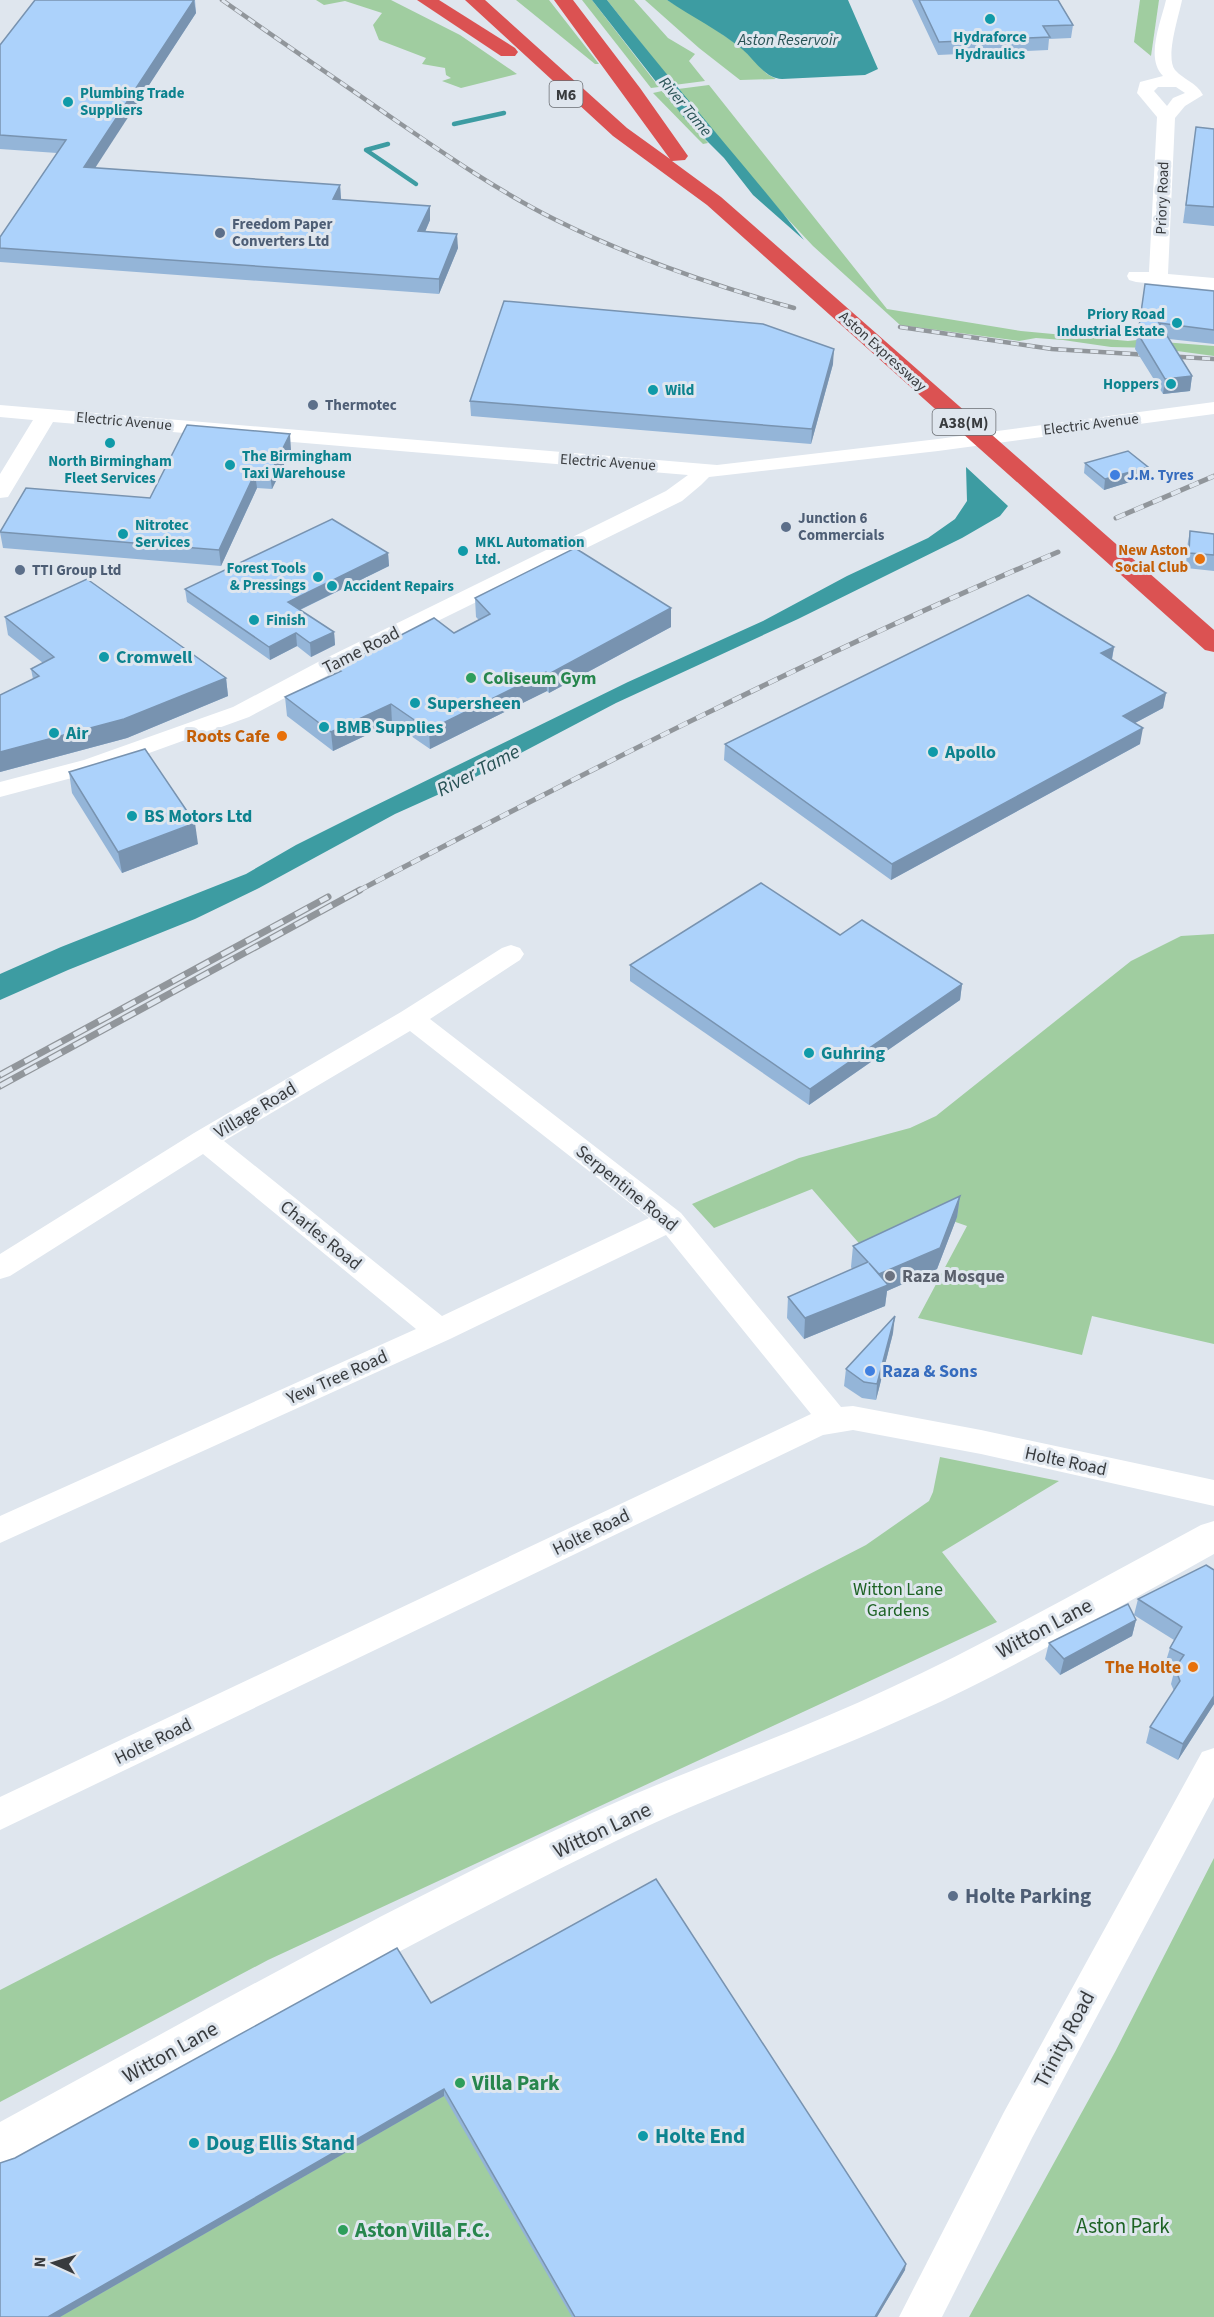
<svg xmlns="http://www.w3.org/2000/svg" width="1214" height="2317" font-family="'Source Sans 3',sans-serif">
  <rect width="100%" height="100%" fill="#dfe6ee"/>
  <!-- green -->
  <g fill="#a0cda0">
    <path d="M316,0H391L460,35L517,74L461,88L442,81L451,78L446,75L445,68L422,64L426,58L379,40L373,25L382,13L345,1L324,5Z"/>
    <path d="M516,0H549L599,64H595Z"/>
    <path d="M582,0H592L659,87L651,88Z"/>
    <path d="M607,0H634L668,38L695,54L689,61L705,81L674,85Z"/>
    <path d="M645,0H667L706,23L742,48L767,74L776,79L740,80L699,48Z"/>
    <path d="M1140,0H1159L1151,56L1134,42Z"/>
    <path d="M709,85L887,309L1021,331L1128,341L1137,340L1214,346V356L1155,348L1111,347L1063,340L1036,338L1019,341L900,325L813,246L783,214L678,89Z"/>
    <path d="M662,91L708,143L703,144L697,138L653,93Z"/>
    <path d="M1214,934V1344L1092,1316L1082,1355L918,1318L967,1226L944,1218L870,1256L812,1189L714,1228L692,1204L799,1158L910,1128L936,1116L1131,961L1181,936Z"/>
    <path d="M940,1457L1059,1481L942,1552L997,1622L268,1960L0,2102V1990L866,1545L929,1501L933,1492Z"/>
    <path d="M1214,1858V2317H969L1115,2052Z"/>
    <path d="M431,2009L877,2317H0Z"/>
  </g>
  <!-- water -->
  <g fill="#3d9ca2">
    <path d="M592,0H607C671,82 740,159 804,240L753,195L724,158L686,120Z"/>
    <path d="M667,0H848L878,69L865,75L782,79C764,78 755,60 742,49C719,30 692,17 667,0Z"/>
    <path d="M966,467L1008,506L1000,516L962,538L798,619L616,703L464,783L395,814L259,888L195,919L68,970L0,1000V974L61,947L246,874L296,845L362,812L628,682L763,621L847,576L928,538L955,519L967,501Z"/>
  </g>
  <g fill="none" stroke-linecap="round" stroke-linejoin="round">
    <!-- stream -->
    <g stroke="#3d9ca2" stroke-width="4.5">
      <path d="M454,124L504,113"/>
      <path d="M388,144L366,150L416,184"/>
    </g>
    <!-- minor -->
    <g fill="#fff" fill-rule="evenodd">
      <path d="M1166,0H1182C1179,16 1165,57 1175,70C1184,80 1196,82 1203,95L1185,106L1175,118L1168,274L1214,278V290L1136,282L1129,280L1127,276L1129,272H1149L1157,117L1137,93L1140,82L1163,76C1145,58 1161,22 1166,0ZM1158,87H1176L1185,93L1173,98L1167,106L1154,91Z"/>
      <path d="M1214,402V414L938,451L709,477L701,485L682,501L334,672L249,717L102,770L0,797V782L84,760L233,707L318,662L666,491L688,475L53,422L8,497L0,498V474L33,420L0,417V405L717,465L938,439Z"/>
      <path d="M511,945L520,948L524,954L520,960L430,1019L681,1213L841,1407L853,1406L981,1430L1214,1480V1506L981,1454L853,1430L823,1435L0,1830V1797L811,1414L666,1235L450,1339L0,1543V1516L416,1329L203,1154L10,1276L0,1279V1254L194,1133L401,1012L502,948ZM410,1031L649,1218L442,1316L224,1141Z"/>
      <path d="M1214,1748V1797L1032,2138L942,2317H899L1004,2112L1202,1752Z"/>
    </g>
    <!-- secondary -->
    <path fill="#fff" fill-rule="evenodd" d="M1214,1521V1554C1116,1608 1018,1667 916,1713C818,1758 715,1793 618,1840C413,1940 215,2051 16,2162L0,2168V2122C195,2016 390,1906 592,1813C690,1768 793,1734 890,1688C996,1639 1098,1580 1201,1525Z"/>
    <!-- motorway -->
    <g fill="#db5252" fill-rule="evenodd">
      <path d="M417,0H439L515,48L518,52L515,56H501Z"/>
      <path d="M465,0H485L627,128L670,159L554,0H573L640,88L688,156L685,160L672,161L721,197L1214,630V652L1205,650L707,205L613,136Z"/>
    </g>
    <!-- rail-far2 casing -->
    <g stroke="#91969b" stroke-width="4.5">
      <g id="rail-far2">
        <path d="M222,0C280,41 339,81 398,122C449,157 500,192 556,220C632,258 712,285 794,308"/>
        <path d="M900,327L1052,349L1214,359"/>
      </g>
    </g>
    <!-- rail-far1 casing -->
    <g stroke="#91969b" stroke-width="5">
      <g id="rail-far1">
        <path d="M1116,518L1214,476"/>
        <path d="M358,891C587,771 819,653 1058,552"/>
      </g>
    </g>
    <!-- rail casing -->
    <g stroke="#91969b" stroke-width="7">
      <g id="rail">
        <path d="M0,1075L328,897"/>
        <path d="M0,1086L360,890"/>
      </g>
    </g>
    <!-- rail-far2 -->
    <use href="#rail-far2" stroke="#dfe6ee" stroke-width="3" stroke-dasharray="8" stroke-linecap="butt"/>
    <!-- rail-far1 -->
    <use href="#rail-far1" stroke="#dfe6ee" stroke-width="4" stroke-dasharray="10" stroke-linecap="butt"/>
    <!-- rail -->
    <use href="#rail" stroke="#dfe6ee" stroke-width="4.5" stroke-dasharray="14" stroke-linecap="butt"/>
  </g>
  <!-- wall -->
  <g fill="#94b5d8">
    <path d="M195,0L196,13L94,168L340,185L341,200L430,220L425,232L458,248L439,294L0,262V237L57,153L0,149V45Z"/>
    <path d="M912,0H1058L1073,25L1071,38L1049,39L1048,50L938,55Z"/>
    <path d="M1196,127L1214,129V226L1183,223Z"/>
    <path d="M1145,284L1214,291V344L1169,339L1192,376L1190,391L1163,394L1135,349Z"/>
    <path d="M833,364L811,444L471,416L470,401Z"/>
    <path d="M291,450L272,489L257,488L221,566L3,548L0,532L150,498Z"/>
    <path d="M1085,463L1146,477L1104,490L1084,473Z"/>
    <path d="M1190,531L1214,534V571L1186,568L1187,547Z"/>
    <path d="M388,553L389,566L300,610L334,632L335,645L311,657L297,646L270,660L187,602L185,589Z"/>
    <path d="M475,598L671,627L549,693L547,691L430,749L392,723L333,751L287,716L285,697L338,672L337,668L454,633L479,620L476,617Z"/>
    <path d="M5,617L226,678L228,696L127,738L0,772V695L33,679L31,669L43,663L8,635Z"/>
    <path d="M1114,647L1112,660L1166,693L1163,708L1135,723L1140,744L891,880L724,760L725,744Z"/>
    <path d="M69,772L198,844L122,873L72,793Z"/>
    <path d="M840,935L962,984L960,1000L809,1105L630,981V965Z"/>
    <path d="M960,1196L957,1217L937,1269L887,1291L885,1306L804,1339L787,1318L788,1297L852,1269L851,1267L853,1246Z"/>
    <path d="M893,1333L876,1400L862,1398L844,1386L846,1369Z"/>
    <path d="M1206,1565L1214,1704L1178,1760L1146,1743L1150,1727L1174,1691L1171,1684L1175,1668L1165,1664L1170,1648L1174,1640L1134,1615L1138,1599Z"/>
    <path d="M1136,1620L1132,1636L1060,1675L1045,1659L1049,1643Z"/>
    <path d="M431,2003L905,2270L877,2317H572L444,2096L60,2317H0L15,2158Z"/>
  </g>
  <!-- shaded-wall -->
  <g fill="#7893b0">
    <path d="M194,0L196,13L86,182L84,167Z"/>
    <path d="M340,185L341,199L334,213L333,199Z"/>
    <path d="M430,206V220L419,246L418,231Z"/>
    <path d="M457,234L458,248L439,294V279Z"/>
    <path d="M834,349L833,364L811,444L812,429Z"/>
    <path d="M1192,376L1190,391L1163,394L1165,379Z"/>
    <path d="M290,434L291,450L272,489L270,474Z"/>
    <path d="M1148,467L1146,477L1104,490L1105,479Z"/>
    <path d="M255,473L257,488L221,566L219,550Z"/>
    <path d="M388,553L389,566L289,615L288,602Z"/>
    <path d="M671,608V627L549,693V674Z"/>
    <path d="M334,632L335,645L311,657L310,643Z"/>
    <path d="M296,633L297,646L270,660L269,647Z"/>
    <path d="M1114,647L1111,663L1101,653Z"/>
    <path d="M546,672L547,691L430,749L429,730Z"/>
    <path d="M226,678L228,696L127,738L0,772V752Z"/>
    <path d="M1166,693L1163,708L1120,731L1123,716Z"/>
    <path d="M391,704L392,723L333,751L331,732Z"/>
    <path d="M1143,728L1140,744L891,880L892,864Z"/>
    <path d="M195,823L198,844L122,873L118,852Z"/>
    <path d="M962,984L960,1000L809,1105L810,1089Z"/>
    <path d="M960,1196L957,1217L937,1269L887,1291L885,1306L804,1339L805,1318Z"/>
    <path d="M895,1316L893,1333L876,1400L877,1384Z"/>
    <path d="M1136,1620L1132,1636L1060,1675L1064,1659Z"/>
    <path d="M1214,1696V1704L1178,1760L1183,1744Z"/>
    <path d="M444,2089V2096L60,2317H48Z"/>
    <path d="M906,2264L905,2270L877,2317H875Z"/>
  </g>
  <!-- building -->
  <g fill="#acd2fb" stroke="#7893b0" stroke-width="1.5">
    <path d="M35,0H194L84,167L340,185L333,199L430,206L418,231L457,234L439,279L0,248V237L66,140L0,135V45Z"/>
    <path d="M919,0H1058L1073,25L1043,26L1050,37L939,42Z"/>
    <path d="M1196,127L1214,129V207L1186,205Z"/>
    <path d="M1145,284L1214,291V330L1159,323L1192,376L1165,379L1138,334Z"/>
    <path d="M504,301L763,324L834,349L812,429L470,401Z"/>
    <path d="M187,425L290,434L270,474L255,473L219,550L0,532L26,488L150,498Z"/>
    <path d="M1128,451L1148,467L1105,479L1085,463Z"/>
    <path d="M332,519L388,553L288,602L334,632L310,643L296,633L269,647L185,589Z"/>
    <path d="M1190,531L1214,534V555L1189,553Z"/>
    <path d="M575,548L671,608L549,674L546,672L429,730L391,704L331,732L285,697L341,671L337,668L434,618L454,633L490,614L475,598Z"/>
    <path d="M87,579L226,678L124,719L0,752V695L39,676L31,669L54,657L5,617Z"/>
    <path d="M1028,595L1114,647L1101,653L1166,693L1123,716L1143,728L892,864L725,744Z"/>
    <path d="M145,749L195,823L118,852L69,772Z"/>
    <path d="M761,883L840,935L862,920L962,984L810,1089L630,965Z"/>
    <path d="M960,1196L940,1248L879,1274L869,1263L888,1285L805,1318L788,1297L868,1262L853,1246Z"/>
    <path d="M895,1316L877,1384L864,1382L846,1369Z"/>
    <path d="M1206,1565L1214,1570V1696L1183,1744L1150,1727L1180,1681L1175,1668L1184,1655L1170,1648L1182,1627L1138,1599Z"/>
    <path d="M1128,1604L1136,1620L1064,1659L1049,1643Z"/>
    <path d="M656,1879L906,2264L875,2317H575L444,2089L48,2317H0V2163L15,2158L397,1948L431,2003Z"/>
  </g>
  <!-- markers -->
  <g fill="#0f9aa8" stroke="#dfe6ee" stroke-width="2">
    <circle cx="990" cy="19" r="6"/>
    <circle cx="68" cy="102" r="6"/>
    <circle cx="1177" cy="323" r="6"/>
    <circle cx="1171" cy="384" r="6"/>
    <circle cx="653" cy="390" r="6"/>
    <circle cx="110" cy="443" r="6"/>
    <circle cx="230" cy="465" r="6"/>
    <circle cx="123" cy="534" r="6"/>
    <circle cx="463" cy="551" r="6"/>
    <circle cx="318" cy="577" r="6"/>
    <circle cx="332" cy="586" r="6"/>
    <circle cx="254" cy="620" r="6"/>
    <circle cx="104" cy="657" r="6"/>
    <circle cx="415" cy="703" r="6"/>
    <circle cx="324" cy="727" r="6"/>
    <circle cx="54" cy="733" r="6"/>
    <circle cx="933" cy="752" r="6"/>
    <circle cx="132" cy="816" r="6"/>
    <circle cx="809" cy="1053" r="6"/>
    <circle cx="643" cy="2136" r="6"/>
    <circle cx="194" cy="2143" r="6"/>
  </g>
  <g fill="#5c6f8a" stroke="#dfe6ee" stroke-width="2">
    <circle cx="220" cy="233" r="6"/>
    <circle cx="313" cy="405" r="6"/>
    <circle cx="786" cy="527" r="6"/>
    <circle cx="20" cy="570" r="6"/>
    <circle cx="953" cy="1896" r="6"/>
  </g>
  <g fill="#3f7fe0" stroke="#dfe6ee" stroke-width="2">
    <circle cx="1115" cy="475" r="6"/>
    <circle cx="870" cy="1371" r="6"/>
  </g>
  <g fill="#e8710a" stroke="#dfe6ee" stroke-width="2">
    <circle cx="1200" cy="559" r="6"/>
    <circle cx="282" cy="736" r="6"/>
    <circle cx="1193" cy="1667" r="6"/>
  </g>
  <g fill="#2e9e5b" stroke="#dfe6ee" stroke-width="2">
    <circle cx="471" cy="678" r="6"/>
    <circle cx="460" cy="2083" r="6"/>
    <circle cx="343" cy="2230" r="6"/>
  </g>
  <circle fill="#6b7280" stroke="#dfe6ee" stroke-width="2" cx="890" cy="1276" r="6"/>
  <g text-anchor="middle" stroke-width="6" stroke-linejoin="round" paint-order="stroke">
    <!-- far-culture labels -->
    <g font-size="15" font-weight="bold" fill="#0d838f" stroke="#dfe6ee" text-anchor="start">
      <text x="990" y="42" text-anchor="middle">Hydraforce<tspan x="990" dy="17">Hydraulics</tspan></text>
      <text x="80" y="98">Plumbing Trade<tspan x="80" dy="17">Suppliers</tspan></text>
      <text x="1165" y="319" text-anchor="end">Priory Road<tspan x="1165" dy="17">Industrial Estate</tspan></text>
      <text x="1159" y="389" text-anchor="end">Hoppers</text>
      <text x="665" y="395">Wild</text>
      <text x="242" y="461">The Birmingham<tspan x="242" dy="17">Taxi Warehouse</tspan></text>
      <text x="110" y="466" text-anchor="middle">North Birmingham<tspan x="110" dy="17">Fleet Services</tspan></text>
      <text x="135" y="530">Nitrotec<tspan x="135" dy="17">Services</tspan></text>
      <text x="475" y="547">MKL Automation<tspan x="475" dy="17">Ltd.</tspan></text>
      <text x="306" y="573" text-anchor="end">Forest Tools<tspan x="306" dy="17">&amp; Pressings</tspan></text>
      <text x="344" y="591">Accident Repairs</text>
      <text x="266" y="625">Finish</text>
    </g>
    <!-- far-street labels -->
    <g font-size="15" fill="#383b3e" stroke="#dfe6ee">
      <text transform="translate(1162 198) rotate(-88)" y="5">Priory Road</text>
      <text transform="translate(883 351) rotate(42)" y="5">Aston Expressway</text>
      <text transform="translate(124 421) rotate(5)" y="5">Electric Avenue</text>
      <text transform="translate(1091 424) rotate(-7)" y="5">Electric Avenue</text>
      <text transform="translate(608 462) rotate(4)" y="5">Electric Avenue</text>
    </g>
    <!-- far-service labels -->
    <g font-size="15" font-weight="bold" fill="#4e5e75" stroke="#dfe6ee" text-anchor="start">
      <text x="232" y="229">Freedom Paper<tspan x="232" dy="17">Converters Ltd</tspan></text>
      <text x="325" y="410">Thermotec</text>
      <text x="798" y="523">Junction 6<tspan x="798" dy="17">Commercials</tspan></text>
      <text x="32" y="575">TTI Group Ltd</text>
    </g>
    <!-- far-shop labels -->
    <g font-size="15" font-weight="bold" fill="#366cbe" stroke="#dfe6ee" text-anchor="start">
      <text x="1127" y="480">J.M. Tyres</text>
    </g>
    <!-- far-food labels -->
    <g font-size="15" font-weight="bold" fill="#c56008" stroke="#dfe6ee" text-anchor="end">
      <text x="1188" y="555">New Aston<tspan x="1188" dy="17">Social Club</tspan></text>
    </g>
    <!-- far-water labels -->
    <g font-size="16" font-style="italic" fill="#285255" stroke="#dfe6ee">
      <text x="788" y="45">Aston Reservoir</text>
      <text transform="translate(686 106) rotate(50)" y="6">River Tame</text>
    </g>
    <!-- shield labels -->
    <g fill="#dfe6ee" stroke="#6a6e73" stroke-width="1.5">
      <rect x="549.5" y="81" width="33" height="26" rx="4.5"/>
      <rect x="932.5" y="409" width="63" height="26" rx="4.5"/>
    </g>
    <g font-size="16" font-weight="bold" fill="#383b3e">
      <text x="566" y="100">M6</text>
      <text x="964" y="428">A38(M)</text>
    </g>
    <!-- street labels -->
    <g font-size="18" fill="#383b3e" stroke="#dfe6ee">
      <text transform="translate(361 650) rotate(-27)" y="6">Tame Road</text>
      <text transform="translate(255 1110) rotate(-31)" y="6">Village Road</text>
      <text transform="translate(627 1188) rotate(39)" y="6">Serpentine Road</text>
      <text transform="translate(321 1235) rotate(39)" y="6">Charles Road</text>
      <text transform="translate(337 1377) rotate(-24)" y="6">Yew Tree Road</text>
      <text transform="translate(1066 1461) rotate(12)" y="6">Holte Road</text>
      <text transform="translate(591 1532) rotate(-26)" y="6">Holte Road</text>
      <text transform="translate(153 1741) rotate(-26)" y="6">Holte Road</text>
    </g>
    <!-- culture labels -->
    <g font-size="18" font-weight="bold" fill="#0d838f" stroke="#dfe6ee" text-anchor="start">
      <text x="116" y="663">Cromwell</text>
      <text x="427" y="709">Supersheen</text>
      <text x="336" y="733">BMB Supplies</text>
      <text x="66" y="739">Air</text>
      <text x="945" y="758">Apollo</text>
      <text x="144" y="822">BS Motors Ltd</text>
      <text x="821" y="1059">Guhring</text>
    </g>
    <!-- leisure labels -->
    <g font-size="18" font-weight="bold" fill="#27864d" stroke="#dfe6ee" text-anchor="start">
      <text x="483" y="684">Coliseum Gym</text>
    </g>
    <!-- food labels -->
    <g font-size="18" font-weight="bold" fill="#c56008" stroke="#dfe6ee" text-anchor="end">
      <text x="270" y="742">Roots Cafe</text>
      <text x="1181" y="1673">The Holte</text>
    </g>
    <!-- worship labels -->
    <g font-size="18" font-weight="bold" fill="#5b616d" stroke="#dfe6ee" text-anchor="start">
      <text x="902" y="1282">Raza Mosque</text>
    </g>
    <!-- shop labels -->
    <g font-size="18" font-weight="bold" fill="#366cbe" stroke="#dfe6ee" text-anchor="start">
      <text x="882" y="1377">Raza &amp; Sons</text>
    </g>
    <!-- park labels -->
    <g font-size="18" fill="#1e6325" stroke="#dfe6ee">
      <text x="898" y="1595">Witton Lane<tspan x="898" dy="21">Gardens</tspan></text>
    </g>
    <!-- water labels -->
    <g font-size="20" font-style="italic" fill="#285255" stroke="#dfe6ee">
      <text transform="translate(478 770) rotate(-27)" y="7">River Tame</text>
    </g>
    <!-- near-street labels -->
    <g font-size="21" fill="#383b3e" stroke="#dfe6ee">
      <text transform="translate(1044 1628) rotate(-28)" y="7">Witton Lane</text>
      <text transform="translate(602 1830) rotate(-25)" y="7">Witton Lane</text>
      <text transform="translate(1064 2039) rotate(-62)" y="7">Trinity Road</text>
      <text transform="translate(170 2052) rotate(-29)" y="7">Witton Lane</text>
    </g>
    <!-- near-service labels -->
    <g font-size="21" font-weight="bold" fill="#4e5e75" stroke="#dfe6ee" text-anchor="start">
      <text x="965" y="1903">Holte Parking</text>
    </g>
    <!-- near-leisure labels -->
    <g font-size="21" font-weight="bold" fill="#27864d" stroke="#dfe6ee" text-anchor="start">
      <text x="472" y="2090">Villa Park</text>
      <text x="355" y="2237">Aston Villa F.C.</text>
    </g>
    <!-- near-culture labels -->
    <g font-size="21" font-weight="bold" fill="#0d838f" stroke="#dfe6ee" text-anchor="start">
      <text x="655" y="2143">Holte End</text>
      <text x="206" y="2150">Doug Ellis Stand</text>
    </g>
    <!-- near-park labels -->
    <g font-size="21" fill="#1e6325" stroke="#dfe6ee">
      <text x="1123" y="2233">Aston Park</text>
    </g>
  </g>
  <!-- north arrow -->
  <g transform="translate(54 2263) rotate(274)" stroke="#dfe6ee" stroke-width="4.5" paint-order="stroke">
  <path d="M0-4.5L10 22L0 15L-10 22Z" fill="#383b3e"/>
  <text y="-9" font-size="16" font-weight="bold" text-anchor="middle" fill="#383b3e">N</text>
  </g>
</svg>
